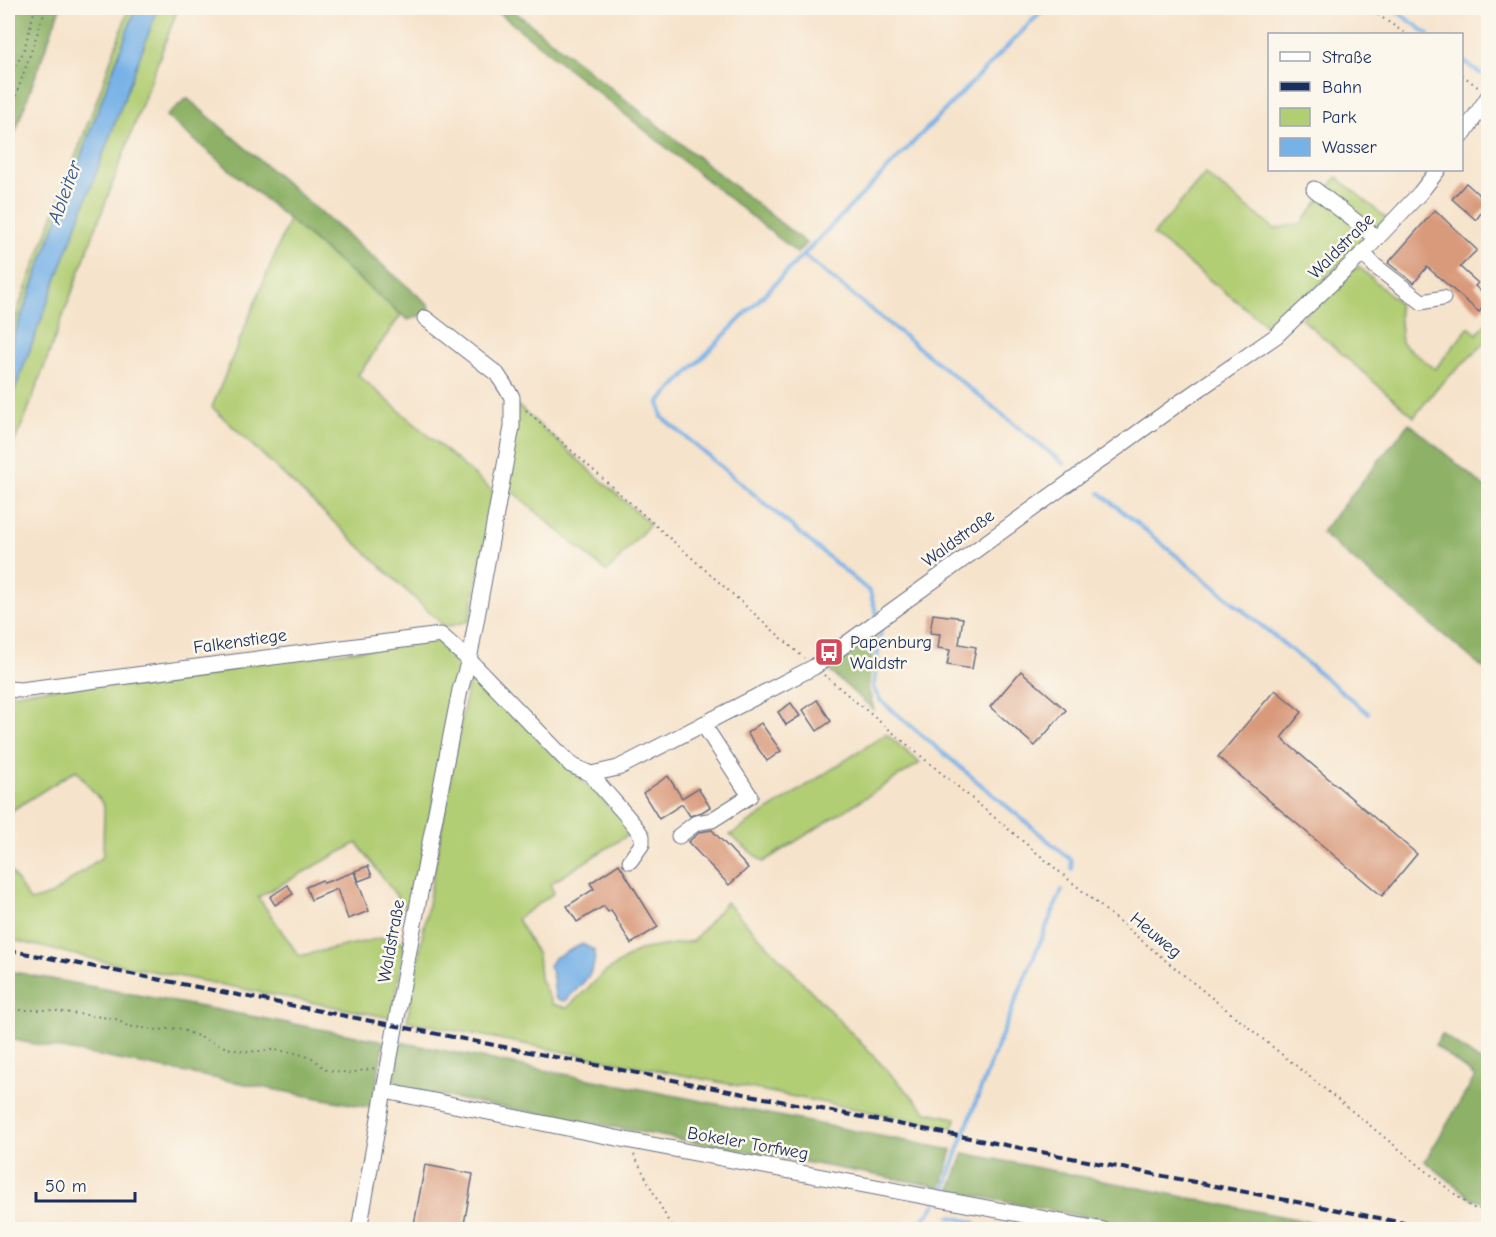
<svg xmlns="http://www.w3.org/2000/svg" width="1496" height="1237" font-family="'Comic Neue',sans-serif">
  <rect width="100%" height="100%" fill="#fbf7ec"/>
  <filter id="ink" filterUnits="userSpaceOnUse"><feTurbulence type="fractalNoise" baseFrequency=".0167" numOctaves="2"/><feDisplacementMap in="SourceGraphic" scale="12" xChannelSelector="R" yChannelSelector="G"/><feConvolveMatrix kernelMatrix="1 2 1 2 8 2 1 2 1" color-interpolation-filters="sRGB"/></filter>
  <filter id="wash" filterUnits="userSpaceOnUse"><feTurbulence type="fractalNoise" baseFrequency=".008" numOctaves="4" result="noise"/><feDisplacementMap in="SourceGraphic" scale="24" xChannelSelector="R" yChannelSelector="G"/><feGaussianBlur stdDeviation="1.35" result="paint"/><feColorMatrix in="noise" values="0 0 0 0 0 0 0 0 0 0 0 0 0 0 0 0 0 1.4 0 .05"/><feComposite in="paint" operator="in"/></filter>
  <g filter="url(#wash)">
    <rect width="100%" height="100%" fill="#f6e3cb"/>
    <!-- green -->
    <g fill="#b2ce74" stroke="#667e69" stroke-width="1.5">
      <path d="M129,8H136L8,352V336L99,94Z"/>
      <path d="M158,8H178L25,418L8,456V408Z"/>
      <path d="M1205,174L1275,229L1302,223L1337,177L1386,218L1274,331L1153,235Z"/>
      <path d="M289,220L401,315L358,375L495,493L469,621L445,627L212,407Z"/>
      <path d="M1358,266L1398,302L1402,343L1435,369L1469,327L1477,334L1488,321V340L1436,389L1414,417L1301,318Z"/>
      <path d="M516,404L650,524L607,572L506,486Z"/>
      <path d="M440,640L462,663L410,914L357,843L258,897L299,956L381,938L405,942L392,1018L106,962L8,939V867L30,901L51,895L103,856L104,805L76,770L8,813V694Z"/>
      <path d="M479,678L634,831L550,884L554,893L517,919L538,955L540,978L552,1004L567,1008L604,973L639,950L693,941L726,902L927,1112L956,1118L953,1128L407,1021L468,683Z"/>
      <path d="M886,734L920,763L763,862L730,835Z"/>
    </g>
    <!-- forest -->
    <g fill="#8db166" stroke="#547062" stroke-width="1.5">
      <path d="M8,8H60L8,152Z"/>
      <path d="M493,8H510L806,243L797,253Z"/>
      <path d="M187,98L429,305L430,312L408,320L166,116Z"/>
      <path d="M1409,423L1488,490V672L1321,533Z"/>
      <path d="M876,630L868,688L874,710L825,667Z"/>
      <path d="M8,971L384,1041L372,1108L8,1039Z"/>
      <path d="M1442,1034L1488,1067V1203L1474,1200L1425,1161L1475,1077L1435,1045Z"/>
      <path d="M400,1042L952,1150L941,1187L392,1087Z"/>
      <path d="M964,1153L1346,1229H1146L950,1191Z"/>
    </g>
    <!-- water -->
    <g fill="#76b1e7" stroke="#4870a2" stroke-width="1.5">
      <path d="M136,8H158L8,408V352Z"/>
      <path d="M582,944L594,950C598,974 581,984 565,1001L556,999C552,986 556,979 549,966L554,958Z"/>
    </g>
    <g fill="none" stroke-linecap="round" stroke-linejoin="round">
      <!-- stream -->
      <g stroke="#76b1e7" stroke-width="4">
        <path d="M1392,8L1428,34"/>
        <path d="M1462,60L1481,74"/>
        <path d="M803,255L1064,464"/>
        <path d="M1100,493L1368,713"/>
        <path d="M877,615L870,592L662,417L659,402L1045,8"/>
        <path d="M880,625L881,629L873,688L880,700L1071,860L1072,869"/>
        <path d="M940,1196L945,1188C979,1087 1020,988 1062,890"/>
        <path d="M950,1217L974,1222L981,1230"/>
        <path d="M913,1230L930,1212L936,1203"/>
      </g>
    </g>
    <g id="blocks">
      <!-- building -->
      <g fill="#d99a7c">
        <path d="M1466,183L1488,203L1476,220L1452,199Z"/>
        <path d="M1435,210L1477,250L1460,267L1478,283L1475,286L1488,298V302L1479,312L1427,267L1414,283L1388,263Z"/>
        <path d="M933,614L963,618L959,644L976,647L972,669L947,665L950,650L938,648L940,634L930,633Z"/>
        <path d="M1021,671L1066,710L1035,746L990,707Z"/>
        <path d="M1275,690L1302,712L1281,738L1417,854L1382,896L1218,757Z"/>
        <path d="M817,700L831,721L817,731L803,710Z"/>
        <path d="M791,703L800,716L786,725L778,712Z"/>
        <path d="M761,723L781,751L767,761L747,733Z"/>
        <path d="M668,776L682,798L698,788L710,807L702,812L690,816L682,804L659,819L643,793Z"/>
        <path d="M712,830L748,868L729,885L688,842L700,832Z"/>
        <path d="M619,864L658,927L631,944L611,910L608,912L604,906L577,922L567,906L594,889L590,883Z"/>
        <path d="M368,866L372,876L359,881L355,871Z"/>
        <path d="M354,872L369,911L348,919L337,889L311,900L306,887L322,880L324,883Z"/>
        <path d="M288,885L293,894L275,905L270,897Z"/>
        <path d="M425,1165L473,1174L463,1230H413Z"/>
      </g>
    </g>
  </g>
  <g filter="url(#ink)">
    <use href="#blocks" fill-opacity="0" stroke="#686e84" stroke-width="1.5"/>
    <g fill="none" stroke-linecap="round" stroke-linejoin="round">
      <!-- minor casing -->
      <g stroke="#686e84" stroke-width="17">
        <g id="minor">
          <path d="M1462,136L1488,97"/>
          <path d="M1314,189L1377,238"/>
          <path d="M1363,253L1375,266L1422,302L1443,298"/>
          <path d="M8,689L21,690L441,635L469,660L571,765L591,774L618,768L814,667L1179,403L1276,336L1363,253L1420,193L1438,170"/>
          <path d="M591,774C607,796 627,813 642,836V844L630,861"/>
          <path d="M679,836L696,823L712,820L750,796L703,724"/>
          <path d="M385,1091L626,1140L1104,1230"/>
          <path d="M359,1230L411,939L460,690L469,660L512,427V397L497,374L425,318"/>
        </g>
      </g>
      <!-- path -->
      <g stroke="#686e84" stroke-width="2" stroke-dasharray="1.5 4.5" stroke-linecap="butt">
        <path d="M1368,8L1406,34"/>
        <path d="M1462,75L1479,88"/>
        <path d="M8,82L24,50L35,8"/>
        <path d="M8,119L46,8"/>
        <path d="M526,410L804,658"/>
        <path d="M824,675L1165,960L1472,1208L1488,1210"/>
        <path d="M8,1010H49L116,1019L127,1026L158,1030L178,1028L227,1048L245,1052L272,1050L292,1052L312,1058L326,1070L350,1073L375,1068"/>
        <path d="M634,1155L673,1230"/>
      </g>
      <!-- minor -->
      <use href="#minor" stroke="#fff" stroke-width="15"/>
      <!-- rail -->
      <path stroke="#1b2f5e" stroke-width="4" stroke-dasharray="9 4.5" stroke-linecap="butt" d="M8,950L1440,1230"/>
    </g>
  </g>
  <!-- icons -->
  <defs>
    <g id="bus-square" transform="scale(1.5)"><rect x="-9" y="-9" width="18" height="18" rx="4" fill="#d1495b" stroke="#fbf7ec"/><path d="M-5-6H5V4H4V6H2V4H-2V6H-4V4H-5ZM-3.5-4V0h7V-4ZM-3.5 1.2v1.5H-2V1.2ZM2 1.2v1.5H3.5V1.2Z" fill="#fff"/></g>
  </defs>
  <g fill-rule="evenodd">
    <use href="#bus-square" x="829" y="652"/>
  </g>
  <g text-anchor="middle" stroke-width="5" stroke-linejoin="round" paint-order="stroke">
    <!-- street labels -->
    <g font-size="18" fill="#1b2f5e" stroke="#fbf7ec">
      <text transform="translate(1341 246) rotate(-45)" y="6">Waldstraße</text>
      <text transform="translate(958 538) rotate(-36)" y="6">Waldstraße</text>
      <text transform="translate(240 641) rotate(-8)" y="6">Falkenstiege</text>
      <text transform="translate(1156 935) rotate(40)" y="6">Heuweg</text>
      <text transform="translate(391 941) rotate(-80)" y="6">Waldstraße</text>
      <text transform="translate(748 1143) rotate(10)" y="6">Bokeler Torfweg</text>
    </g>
    <!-- poi labels -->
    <g font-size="18" fill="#1b2f5e" stroke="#fbf7ec" text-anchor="start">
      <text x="850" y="648">Papenburg<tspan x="850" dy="21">Waldstr</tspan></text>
    </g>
    <!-- water labels -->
    <g font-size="20" font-style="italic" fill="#365687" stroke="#fbf7ec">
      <text transform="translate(64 192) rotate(-70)" y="7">Ableiter</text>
    </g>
  </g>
  <!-- margin -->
  <rect width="1496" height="1237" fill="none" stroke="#fbf7ec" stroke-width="30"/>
  <!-- legend -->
  <rect x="1268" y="33" width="195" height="138" fill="#fbf7ec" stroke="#a1a7b3" stroke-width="1.5"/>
  <rect x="1280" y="52" width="30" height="9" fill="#ffffff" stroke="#a1a7b3" stroke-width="1.5"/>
  <text x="1322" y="63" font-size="18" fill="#1b2f5e">Straße</text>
  <rect x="1280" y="82" width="30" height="9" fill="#1b2f5e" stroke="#a1a7b3" stroke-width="1.5"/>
  <text x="1322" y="93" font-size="18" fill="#1b2f5e">Bahn</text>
  <rect x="1280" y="108" width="30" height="18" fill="#b2ce74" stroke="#a1a7b3" stroke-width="1.5"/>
  <text x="1322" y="123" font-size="18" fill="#1b2f5e">Park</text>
  <rect x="1280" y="138" width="30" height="18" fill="#76b1e7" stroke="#a1a7b3" stroke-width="1.5"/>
  <text x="1322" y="153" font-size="18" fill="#1b2f5e">Wasser</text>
  <!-- scale -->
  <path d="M36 1192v9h99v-9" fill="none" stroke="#1b2f5e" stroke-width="3"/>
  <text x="45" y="1192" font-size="18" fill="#1b2f5e" stroke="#fbf7ec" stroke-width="4.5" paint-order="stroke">50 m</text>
</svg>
